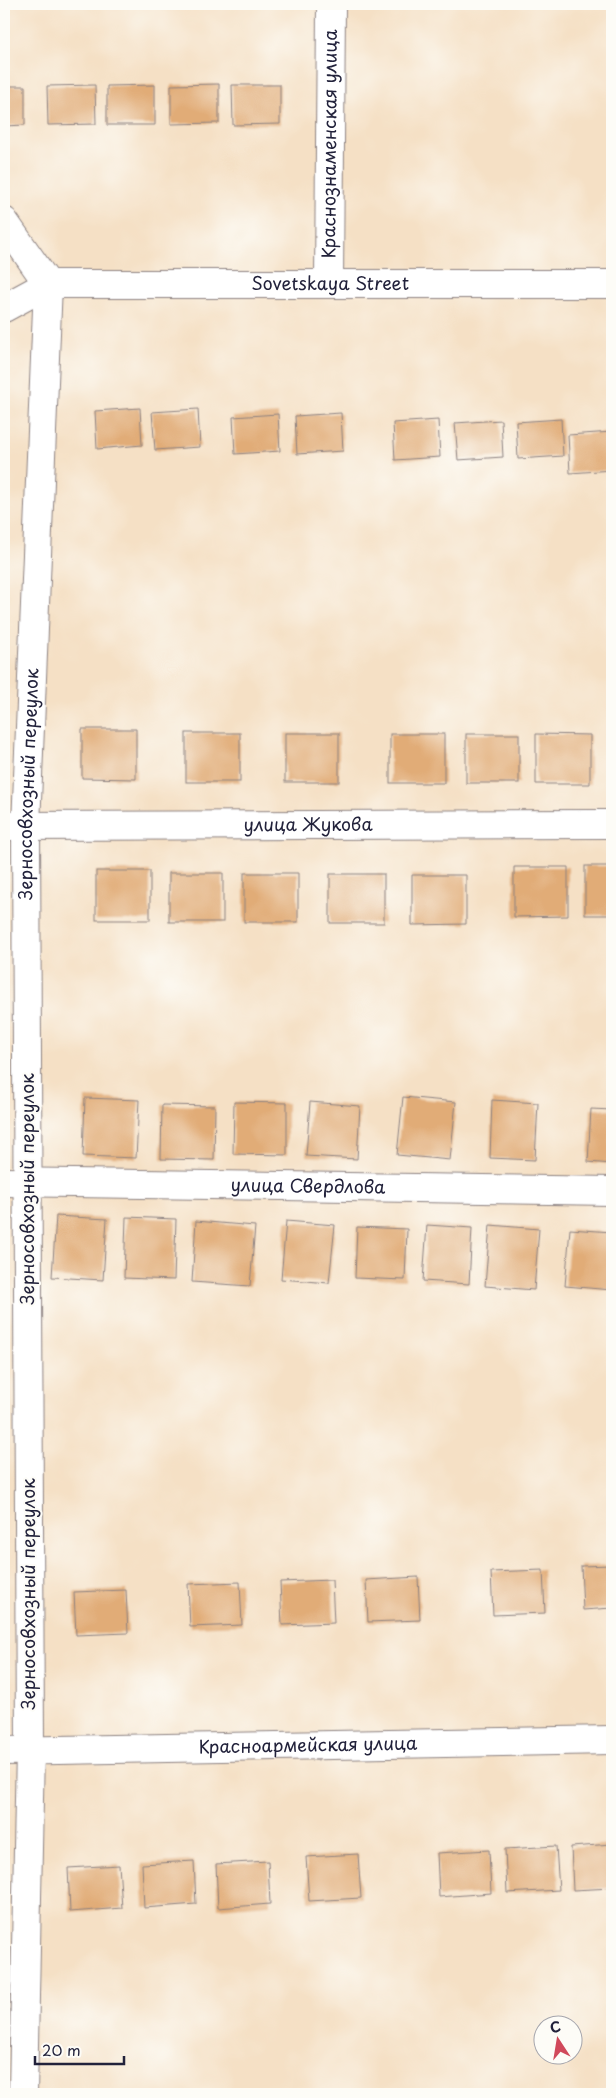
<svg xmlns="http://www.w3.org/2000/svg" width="616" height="2098" font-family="'Playpen Sans',sans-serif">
  <rect width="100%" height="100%" fill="#fdfcf7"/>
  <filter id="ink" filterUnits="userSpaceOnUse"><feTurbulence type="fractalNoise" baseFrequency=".02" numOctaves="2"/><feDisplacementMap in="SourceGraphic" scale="10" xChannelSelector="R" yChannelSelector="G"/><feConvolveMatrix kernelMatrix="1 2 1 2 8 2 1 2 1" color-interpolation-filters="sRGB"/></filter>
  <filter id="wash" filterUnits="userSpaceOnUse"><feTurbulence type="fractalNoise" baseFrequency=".0096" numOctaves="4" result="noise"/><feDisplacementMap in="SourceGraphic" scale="20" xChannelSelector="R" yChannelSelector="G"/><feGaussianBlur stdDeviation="1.12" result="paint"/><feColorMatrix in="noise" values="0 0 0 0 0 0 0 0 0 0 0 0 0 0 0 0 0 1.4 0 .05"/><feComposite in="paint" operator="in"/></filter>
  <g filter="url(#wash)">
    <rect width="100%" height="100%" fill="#f5e0c5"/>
    <g id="blocks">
      <!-- building -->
      <g fill="#e1ac77">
        <path d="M219,84V123L171,124V85Z"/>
        <path d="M95,85L96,124L48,125L47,86Z"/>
        <path d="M155,85V125H107V86Z"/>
        <path d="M232,85H280V124L233,125Z"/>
        <path d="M4,86H25V125L4,126Z"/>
        <path d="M140,408L142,445L97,449L95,411Z"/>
        <path d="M198,409L200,447L155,450L152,412Z"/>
        <path d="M341,413L343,451L297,454L295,416Z"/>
        <path d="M278,414L280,451L235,454L233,417Z"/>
        <path d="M561,419L563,456L518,459L516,422Z"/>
        <path d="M438,420L440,457L395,460L393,423Z"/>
        <path d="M501,420L503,457L458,460L455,423Z"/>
        <path d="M612,432V470L570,473L568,435Z"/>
        <path d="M82,729H136V779L82,778Z"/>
        <rect x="186" y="733" width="54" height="49"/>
        <rect x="285" y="733" width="54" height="49"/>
        <rect x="390" y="734" width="54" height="49"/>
        <rect x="466" y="734" width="53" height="49"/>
        <path d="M536,734L590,735V784H536Z"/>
        <rect x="585" y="866" width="27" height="49"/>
        <path d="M514,867H568V916L514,917Z"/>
        <rect x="96" y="871" width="54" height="49"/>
        <rect x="169" y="873" width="54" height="49"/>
        <rect x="244" y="873" width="54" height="49"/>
        <rect x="330" y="874" width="54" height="49"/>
        <path d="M412,875H466V924L412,925Z"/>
        <path d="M403,1097L456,1102L450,1160L397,1155Z"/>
        <path d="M85,1098L139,1100L136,1158L83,1156Z"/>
        <path d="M492,1100L538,1103L535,1160L490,1158Z"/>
        <path d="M234,1102L287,1103V1155L233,1154Z"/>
        <path d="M310,1102L360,1106L357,1159L306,1156Z"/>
        <path d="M162,1105L215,1106L214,1160L161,1159Z"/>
        <path d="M591,1109L612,1110V1164L588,1162Z"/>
        <path d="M56,1216L107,1219L103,1280L52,1277Z"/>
        <path d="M126,1217L176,1219L174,1280L124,1278Z"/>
        <path d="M196,1221L255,1226L250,1286L192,1282Z"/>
        <path d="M286,1221L335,1225L329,1283L281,1279Z"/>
        <path d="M427,1225L472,1228L469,1284L423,1281Z"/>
        <path d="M490,1225L539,1229L534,1290L485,1286Z"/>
        <path d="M357,1227L407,1229L405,1280L355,1278Z"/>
        <path d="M570,1229L612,1232V1290L565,1286Z"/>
        <path d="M612,1565V1608L583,1610L581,1566Z"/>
        <path d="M543,1570L545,1613L493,1615L491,1572Z"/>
        <path d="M418,1577L420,1620L368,1622L366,1580Z"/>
        <path d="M332,1580L334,1623L282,1625L280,1582Z"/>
        <path d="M240,1582L242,1625L190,1627L188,1584Z"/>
        <path d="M126,1590L128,1633L76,1635L74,1592Z"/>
        <path d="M612,1844V1888L573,1890L571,1847Z"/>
        <path d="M556,1846L559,1890L507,1893L505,1849Z"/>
        <path d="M489,1850L491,1893L439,1897L437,1853Z"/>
        <path d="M358,1854L361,1898L309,1901L306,1857Z"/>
        <path d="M194,1861L196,1904L144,1908L142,1864Z"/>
        <path d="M268,1861L270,1904L218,1908L216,1864Z"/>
        <path d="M119,1865L122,1908L70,1912L68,1868Z"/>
      </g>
    </g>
  </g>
  <g filter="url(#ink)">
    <use href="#blocks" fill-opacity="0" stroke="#8c8180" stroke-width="1"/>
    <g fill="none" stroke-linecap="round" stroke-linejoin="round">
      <!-- minor casing -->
      <g stroke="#8c8180" stroke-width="30">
        <g id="minor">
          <path id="s1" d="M4,221L48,284H612"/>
          <path id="s2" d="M329,284L331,4"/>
          <path d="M4,308L48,284"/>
          <path id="s3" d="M4,826L612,824"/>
          <path id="s4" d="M4,1182L612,1191"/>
          <path id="s5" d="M4,1751L612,1740"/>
          <path id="s6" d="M23,2094L30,1750L26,826L48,284"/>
        </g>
      </g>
      <!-- minor -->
      <use href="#minor" stroke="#fff" stroke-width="28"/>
    </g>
  </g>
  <g text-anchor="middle" stroke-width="4" stroke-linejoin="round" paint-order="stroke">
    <!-- street labels -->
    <g font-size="18" fill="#22223b" stroke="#fdfcf7">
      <text dy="6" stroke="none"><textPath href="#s2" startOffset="140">Краснознаменская улица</textPath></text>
      <text dy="6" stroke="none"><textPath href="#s1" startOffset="359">Sovetskaya Street</textPath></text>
      <text dy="6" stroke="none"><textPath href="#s6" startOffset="1310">Зерносовхозный переулок</textPath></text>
      <text dy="6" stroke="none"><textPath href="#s3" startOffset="304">улица Жукова</textPath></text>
      <text dy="6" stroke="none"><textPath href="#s4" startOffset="304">улица Свердлова</textPath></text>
      <text transform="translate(28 1189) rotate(-90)" y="6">Зерносовхозный переулок</text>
      <text transform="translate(29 1594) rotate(-90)" y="6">Зерносовхозный переулок</text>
      <text dy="6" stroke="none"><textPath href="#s5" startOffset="304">Красноармейская улица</textPath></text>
    </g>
  </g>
  <!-- margin -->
  <rect width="616" height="2098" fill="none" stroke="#fdfcf7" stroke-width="20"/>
  <!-- north arrow -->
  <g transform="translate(558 2040) rotate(348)"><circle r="24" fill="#fdfcf7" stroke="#a5a5ac"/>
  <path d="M0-4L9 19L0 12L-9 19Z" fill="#d1495b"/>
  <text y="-8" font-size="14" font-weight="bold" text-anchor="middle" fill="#22223b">С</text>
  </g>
  <!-- scale -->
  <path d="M35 2056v8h89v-8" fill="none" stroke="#22223b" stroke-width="2.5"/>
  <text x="42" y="2056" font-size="15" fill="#22223b" stroke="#fdfcf7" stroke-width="4" paint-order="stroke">20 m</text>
</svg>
